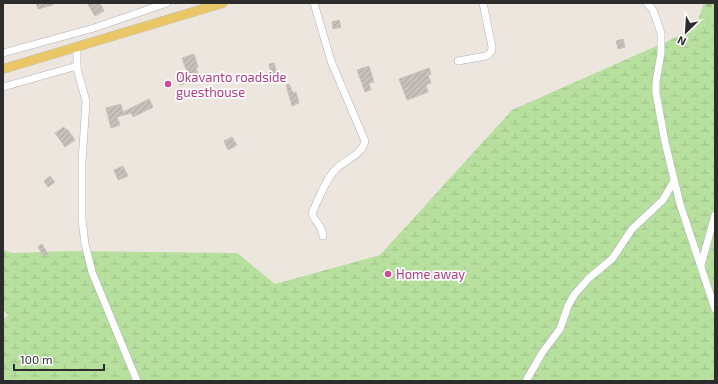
<svg xmlns="http://www.w3.org/2000/svg" width="718" height="384" font-family="'Exo 2',sans-serif">
  <defs>
    <pattern id="forest-firs" width="22" height="20" patternUnits="userSpaceOnUse"><rect width="22" height="20" fill="#b7e09f"/><path d="M5 1l3.5 6h-7zM16 11l3.5 6h-7z" fill="#9ec089"/></pattern>
    <pattern id="wetland-marsh" width="20" height="14" patternUnits="userSpaceOnUse"><rect width="20" height="14" fill="#b7e09f"/><path d="M1 5h8M5 5V1M11 12h8M15 12V8" fill="none" stroke="#9ec089"/></pattern>
    <pattern id="building-hatch" width="6" height="6" patternUnits="userSpaceOnUse"><rect width="6" height="6" fill="#c5c0bb"/><path d="M-1 1l2-2M0 6l6-6M5 7l2-2" fill="none" stroke="#a9a5a1"/></pattern>
  </defs>
  <rect width="100%" height="100%" fill="#ede6df"/>
  <!-- forest -->
  <path fill="url(#forest-firs)" d="M704,3H715V20L695,29Z"/>
  <!-- wetland -->
  <path fill="url(#wetland-marsh)" d="M715,20V381H3V319L8,316L3,308V250L13,253L69,251L237,253L275,284L380,255L512,110Z"/>
  <!-- building -->
  <g fill="url(#building-hatch)" stroke="#c8c2b9">
    <path d="M36,3H53V5L38,9Z"/>
    <path d="M87,3H100L104,11L95,16Z"/>
    <path d="M339,20L341,27L333,29L332,22Z"/>
    <path d="M623,39L625,47L618,49L616,41Z"/>
    <path d="M194,54L198,67L196,68L200,79L180,85L177,75L187,72L182,58Z"/>
    <path d="M274,63L277,73L271,74L269,64Z"/>
    <path d="M369,66L374,82L369,83L371,90L365,92L357,70Z"/>
    <path d="M429,68L431,74L428,75L431,83L426,85L428,92L407,100L399,79Z"/>
    <path d="M289,84L293,93L296,92L299,103L292,106L286,85Z"/>
    <path d="M149,99L153,107L133,117L131,113L117,117L120,125L111,128L106,108L121,104L123,112Z"/>
    <path d="M64,127L66,130L67,129L75,140L65,147L55,133Z"/>
    <path d="M232,137L237,145L228,150L224,141Z"/>
    <path d="M123,166L128,176L118,180L114,170Z"/>
    <path d="M50,176L55,182L48,187L44,181Z"/>
    <path d="M42,244L48,254L44,256L38,247Z"/>
  </g>
  <g fill="none" stroke-linecap="round" stroke-linejoin="round">
    <!-- minor casing -->
    <g stroke="#afb2bb" stroke-width="8">
      <g id="minor">
        <path d="M314,3L331,61L365,141C362,155 346,159 336,169C325,180 319,199 312,213C314,222 322,224 323,236"/>
        <path d="M647,3L653,10L661,33V53L656,82V93L665,142L680,204L715,309"/>
        <path d="M77,48V69L86,101L82,162V220L85,244L92,272L137,381"/>
        <path d="M3,53L94,28L167,3"/>
        <path d="M458,61L486,56C490,54 492,52 492,47L483,3"/>
        <path d="M3,87L77,66"/>
        <path d="M701,265L715,215"/>
        <path d="M526,381L542,353L560,329L568,306L574,295L589,278L612,259L632,229L663,200L674,181"/>
      </g>
    </g>
    <!-- major casing -->
    <g stroke="#c4c4c4" stroke-width="10">
      <path id="major" d="M3,69L223,3"/>
    </g>
    <!-- minor -->
    <use href="#minor" stroke="#fff" stroke-width="7"/>
    <!-- major -->
    <use href="#major" stroke="#e9c767" stroke-width="9"/>
  </g>
  <!-- markers -->
  <g fill="#d1479c" stroke="#fff" stroke-width="1.5">
    <circle cx="168" cy="84" r="4"/>
    <circle cx="388" cy="274" r="4"/>
  </g>
  <g text-anchor="middle" stroke-width="3.5" stroke-linejoin="round" paint-order="stroke">
    <!-- hotel labels -->
    <g font-size="13" fill="#b23c85" stroke="#fff" text-anchor="start">
      <text x="176" y="82">Okavanto roadside<tspan x="176" dy="15">guesthouse</tspan></text>
      <text x="396" y="279">Home away</text>
    </g>
  </g>
  <!-- border -->
  <rect width="718" height="384" fill="none" stroke="#2c2c2c" stroke-width="8"/>
  <!-- north arrow -->
  <g transform="translate(686 32) rotate(205)" stroke="#ffffff" stroke-width="3" paint-order="stroke">
  <path d="M0-3L7 15L0 10L-7 15Z" fill="#2c2c2c"/>
  <text y="-6" font-size="11" font-weight="bold" text-anchor="middle" fill="#2c2c2c">N</text>
  </g>
  <!-- scale -->
  <path d="M14 364v6h90v-6" fill="none" stroke="#2c2c2c" stroke-width="2"/>
  <text x="20" y="364" font-size="12" fill="#2c2c2c" stroke="#ffffff" stroke-width="3" paint-order="stroke">100 m</text>
</svg>
